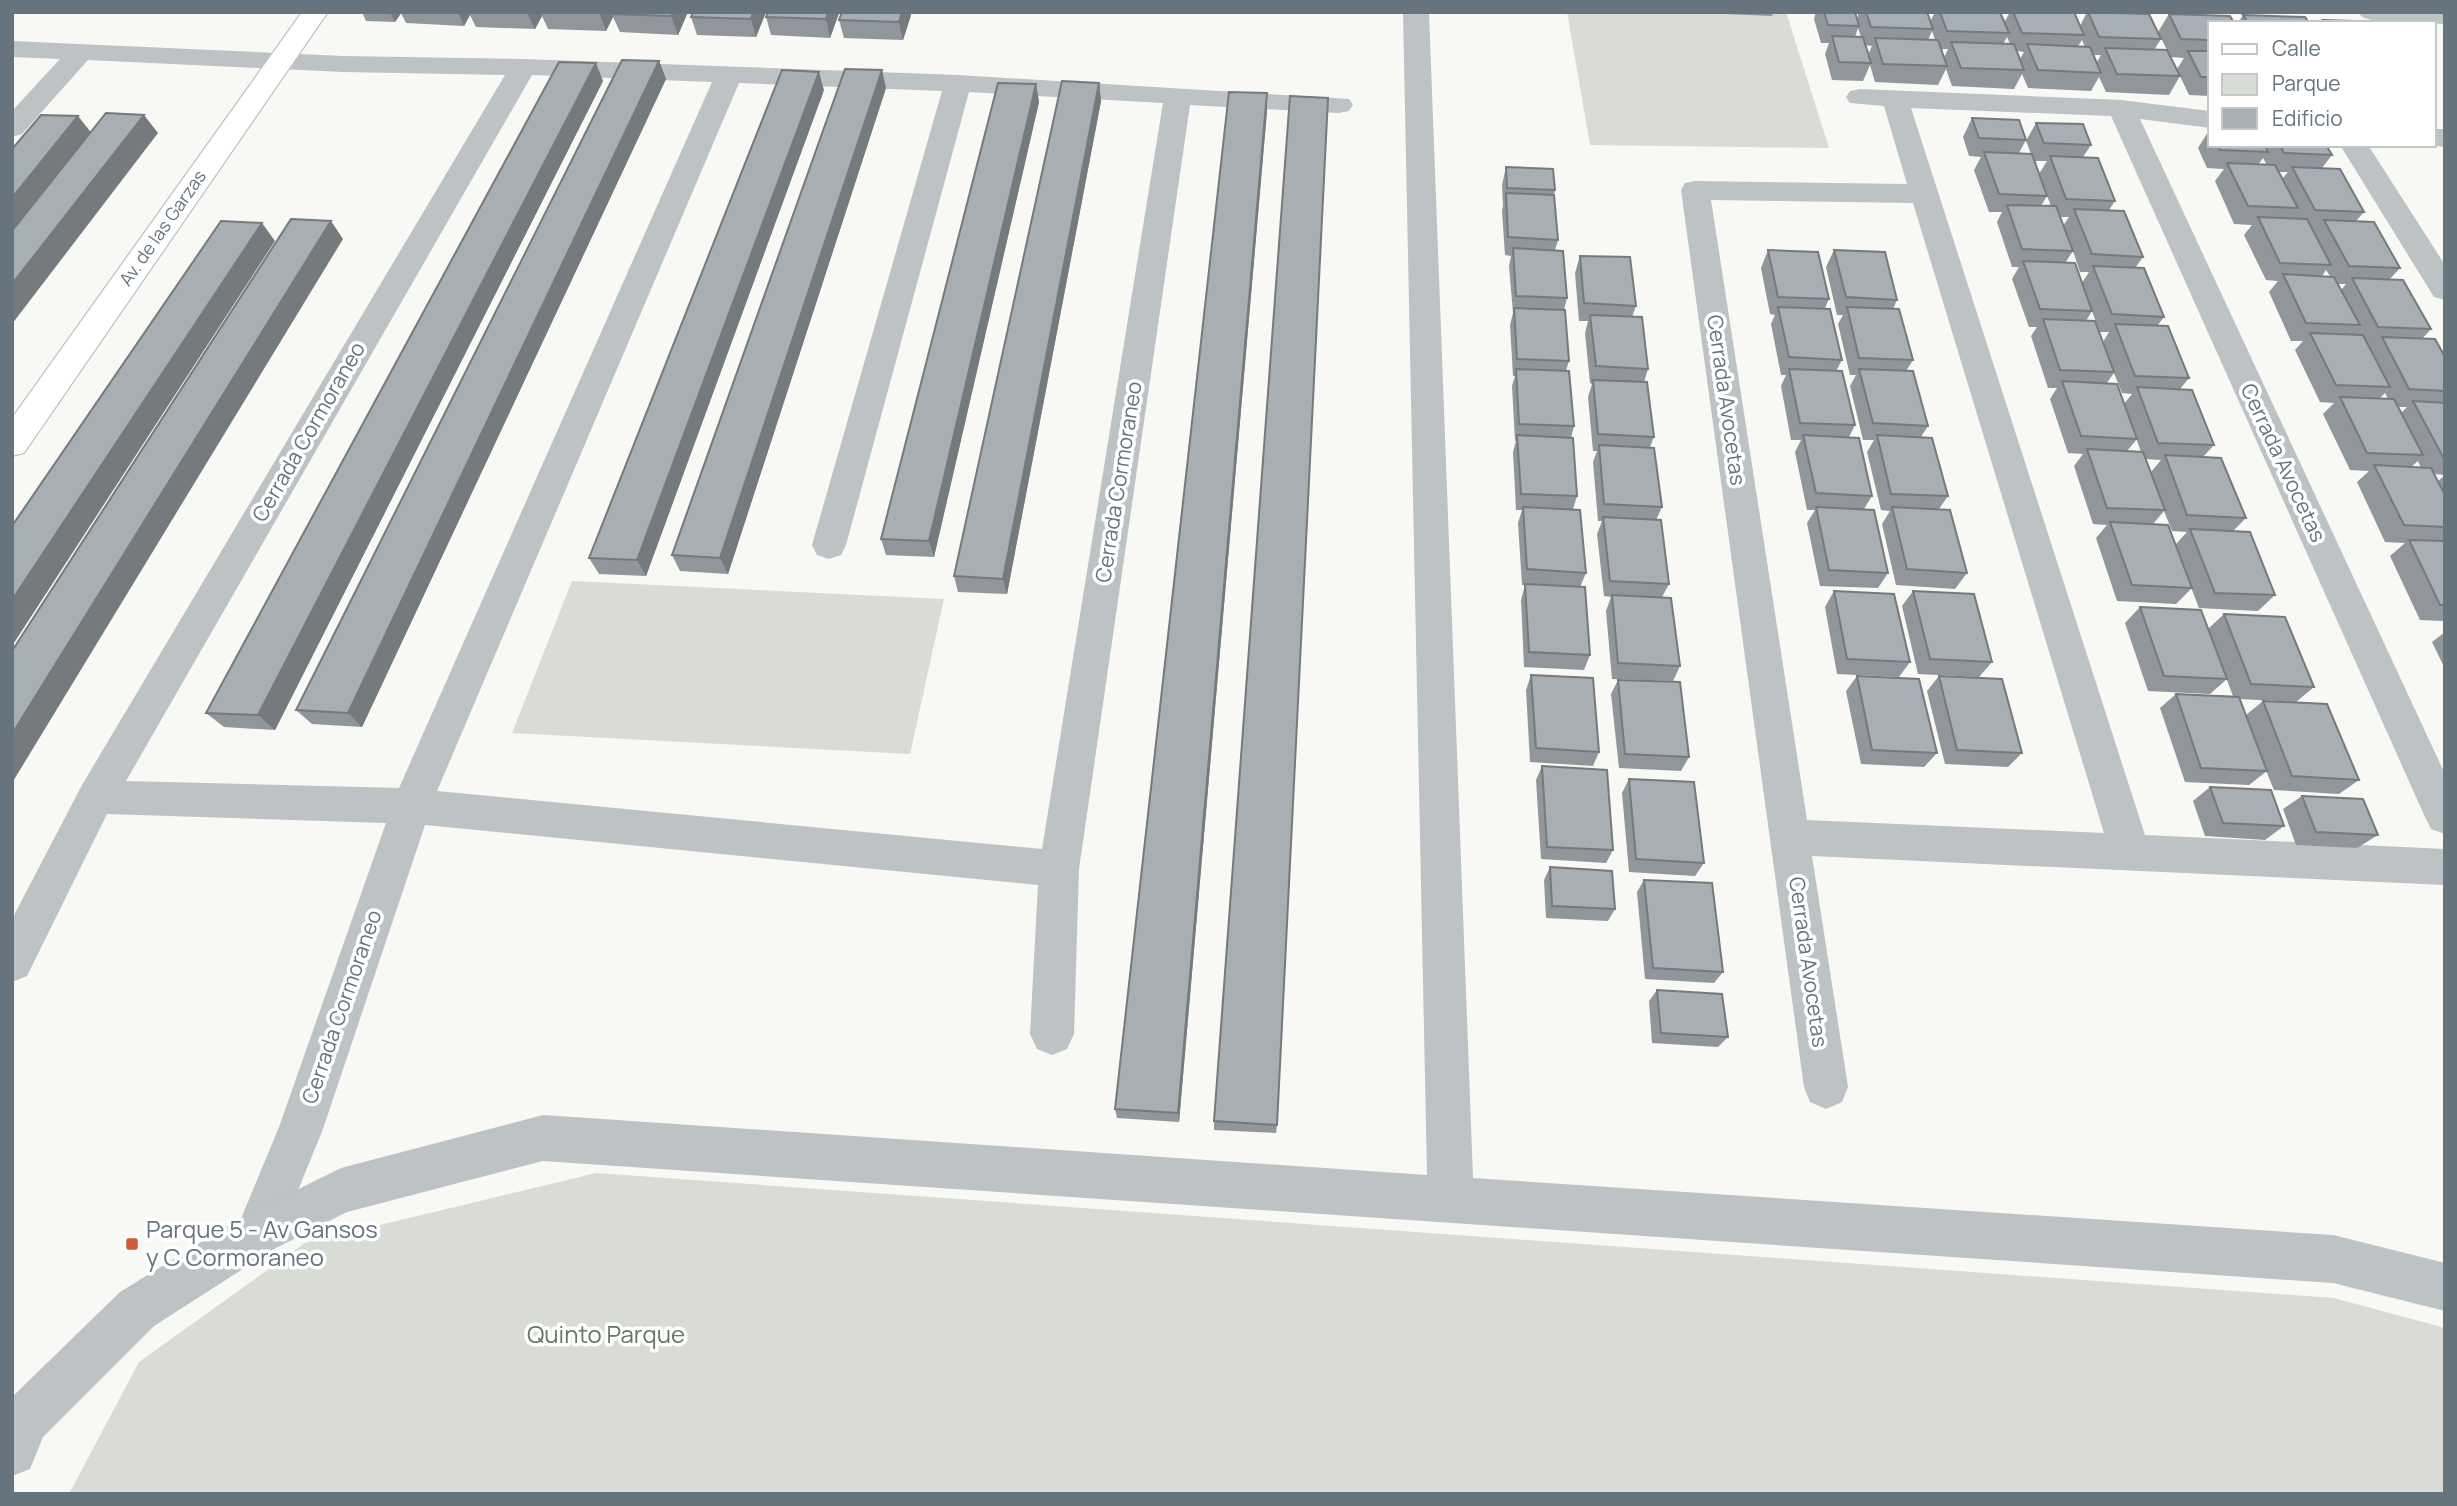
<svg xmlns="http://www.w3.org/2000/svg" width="2457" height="1506" font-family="Manrope,sans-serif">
  <rect width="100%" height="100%" fill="#f8f8f5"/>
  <!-- green -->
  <g fill="#d8dcd5">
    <path d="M1567,12H1786L1829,148L1590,145Z"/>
    <path d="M572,581L944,599L910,754L512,733Z"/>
    <path d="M596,1173L2334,1298L2445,1328V1494H69L139,1362L305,1243Z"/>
  </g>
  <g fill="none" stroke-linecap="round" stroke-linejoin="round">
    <!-- secondary casing -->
    <g stroke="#b0b6ba" stroke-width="2">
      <path id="secondary" d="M302,12H328L24,453L12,456V418Z"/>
    </g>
    <!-- minor -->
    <g fill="#bdc2c5" fill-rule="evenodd">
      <path d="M2358,12H2445V24L2371,20L2362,17Z"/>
      <path d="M12,41L343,56L523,59L958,75L1349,99L1353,105L1349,111L1339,113L1190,105L1079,869L1074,1034L1067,1049L1052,1055L1037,1049L1030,1034L1038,885L425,825L323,1129L274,1249L258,1256L242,1249L235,1233L279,1127L386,823L107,814L27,976L12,982V919L82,785L505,75L343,72L88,60L22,134L12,137V111L60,59L12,57ZM532,75L712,82L399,788L126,781ZM739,83L942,91L812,545L817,555L829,559L841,555L846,545L969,92L1163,103L1042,849L437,791Z"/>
      <path d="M1860,89L2121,100L2210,111V128L2140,119L2445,774V834L2431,829L2425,817L2111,116L1911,108L2145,835L2445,849V885L1812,856L1848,1087L1842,1102L1826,1109L1810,1102L1804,1087L1681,190L1685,183L1695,181L1907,184L1884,106L1850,103L1846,97L1850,91ZM1711,200L1913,203L2104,833L1807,820Z"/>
      <path d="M2434,129H2445V147L2428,145H2434Z"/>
      <path d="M2340,145H2368L2445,265V300L2434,297Z"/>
    </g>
    <!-- tertiary -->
    <path fill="#bdc2c5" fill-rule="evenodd" d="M1403,12H1429L1473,1178L2333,1235L2445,1263V1311L2333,1283L543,1161L347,1212L274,1249L154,1326L43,1437L30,1469L12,1476V1397L120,1292L242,1217L341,1168L543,1115L1427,1175Z"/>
    <!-- secondary -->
    <use href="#secondary" fill="#fff" fill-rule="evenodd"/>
  </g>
  <!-- wall -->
  <g fill="#90969b" fill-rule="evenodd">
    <path d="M362,12H688L678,35L620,32L613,17L606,31L548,29L542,16L535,29L476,27L470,15L464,26L406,23L401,13L395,22L366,21Z"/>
    <path d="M693,12H766L756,37L697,35L691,17Z"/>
    <path d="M768,12H839V13L830,38L771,35L766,17Z"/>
    <path d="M842,12H910L911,15L903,40L844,38L839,20Z"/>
    <path d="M1725,12H1773L1772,16L1725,14Z"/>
    <path d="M1816,12H1855L1857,19L1859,12H1927L1930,22L1935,12H2000L2004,23L2010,12H2074L2080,26L2087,12L2161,39L2154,50H2167L2158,32L2169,14L2210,23V96L2189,95L2180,76L2169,95L2106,92L2099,77L2091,91L2028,88L2022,74L2014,89L1952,86L1946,69L1938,85L1875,82L1870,65L1863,81L1832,80L1825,54L1829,43H1821L1814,19ZM1858,28L1861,37H1855ZM1932,31L1935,40H1928ZM2007,37L2010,44H2003ZM2082,40L2085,47L2078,46ZM1865,45L1872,46L1868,55ZM1941,49H1948L1944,58ZM2017,51L2024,52L2020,59ZM2094,55H2101L2097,62ZM2171,57L2184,58L2177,69Z"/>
    <path d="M2243,15L2309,23H2238Z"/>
    <path d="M659,61L666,79L362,727L312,724L296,710Z"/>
    <path d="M603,81L275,730L224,727L206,713Z"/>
    <path d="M1099,83L1101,101L1007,594L958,592L954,576Z"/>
    <path d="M1036,84L1039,102L934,557L886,555L881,539Z"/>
    <path d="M886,88L728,574L680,571L672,555Z"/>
    <path d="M824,90L646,576L599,574L589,558Z"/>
    <path d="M1267,93V111L1179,1122L1117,1118L1115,1109Z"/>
    <path d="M1972,118L2026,140L2019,153L2031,154L2026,141L2036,123L2091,145L2083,157L2115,201L2109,210L2143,257L2135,268L2164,317L2157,326L2189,378L2180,389L2214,445L2203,457L2246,518L2233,531L2275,595L2258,611L2199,608L2187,577L2192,588L2176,604L2117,601L2096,538L2107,525L2093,524L2074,466L2083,454L2068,453L2050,399L2057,388H2048L2031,336L2037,327H2029L2012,279L2019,267H2012L1997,222L2002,212H1989L1974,170L1981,157L1969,156L1963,137ZM2035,161H2047L2039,174ZM2046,193L2051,206H2041L2047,196ZM2060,217H2069L2063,226ZM2073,251L2080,272H2089L2082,283L2065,263ZM2091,309L2100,332H2109L2103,342L2086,321L2092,311ZM2114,373L2122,393L2132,394L2124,404L2106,384ZM2134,432L2141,452L2127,451L2137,439ZM2146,459L2161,460L2151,472ZM2164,511L2172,531L2187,532L2176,544L2153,524Z"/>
    <path d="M2210,129V145H2326L2332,155L2322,168L2364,212L2356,221L2400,268L2389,280L2431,329L2422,339L2445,357V475L2434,474L2438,481L2445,475V621L2420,620L2390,556L2405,543L2385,542L2357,482L2369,471L2350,470L2323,414L2334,403L2320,402L2295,350L2303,341H2291L2269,292L2278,281L2266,280L2244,235L2252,225L2234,224L2215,181L2224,169L2207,168L2198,148ZM2263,158L2267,165H2258ZM2279,172H2288L2282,179ZM2326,270L2330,276H2322ZM2338,284H2346L2341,290ZM2385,393L2388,399H2379ZM2398,407H2407L2401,413ZM2418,461L2421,468L2411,467Z"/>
    <path d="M1506,167L1555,190L1554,195L1558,240L1555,250L1567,298L1564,310L1569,361L1566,371L1574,426L1571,438L1577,496L1573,509L1586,573L1580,587L1590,655L1584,670L1524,667L1521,600L1525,585H1522L1518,523L1522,510H1516L1513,452L1516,441H1515L1512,386L1515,376H1513L1510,325L1513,313L1509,266L1511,256L1505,255L1502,211L1503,206L1502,185Z"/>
    <path d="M1768,250L1829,299L1825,308L1842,360L1836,371L1855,425L1849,437L1872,496L1864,509L1888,573L1878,588L1820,586L1807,523L1815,510H1807L1795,452L1801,440H1791L1781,386L1786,375H1781L1771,324L1775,315L1770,314L1761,268Z"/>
    <path d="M1834,250L1897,300L1893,309L1913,360L1906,371L1928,426L1921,437L1948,496L1939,509L1967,573L1955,589L1896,585L1882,524L1890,511L1881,510L1867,452L1874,440H1863L1850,386L1856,375H1850L1838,324L1843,315H1837L1826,267Z"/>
    <path d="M1580,256L1636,306L1632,317L1648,369L1644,382L1654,437L1650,447L1662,507L1656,520L1669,584L1662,597L1680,666L1673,681L1612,679L1606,611L1611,597L1604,596L1597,534L1602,521H1598L1593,462L1597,451H1593L1588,397L1592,384L1590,383L1585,333L1588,321H1579L1575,273Z"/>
    <path d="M1834,591L1910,662L1899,677L1837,674L1825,607Z"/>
    <path d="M1913,591L1992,662L1979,677L1918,674L1902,606Z"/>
    <path d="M2140,607L2208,629L2224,614L2314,687L2296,702L2240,699L2246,715L2263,701L2359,780L2339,794L2274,790L2265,768L2267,771L2249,785L2185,782L2160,708L2176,694L2233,696L2222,667L2227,679L2210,694L2148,691L2125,623Z"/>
    <path d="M2445,632V669L2432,642Z"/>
    <path d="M1531,675L1599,752L1593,766L1530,762L1526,690Z"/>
    <path d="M1857,676L1937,753L1924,767L1861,764L1846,691Z"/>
    <path d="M1939,676L2022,753L2008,767L1945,764L1927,691Z"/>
    <path d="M1618,680L1689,757L1681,771L1619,768L1611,694Z"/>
    <path d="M1542,766L1613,850L1606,863L1541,859L1536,780Z"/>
    <path d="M1629,779L1704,863L1695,876L1629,872L1622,793Z"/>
    <path d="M2210,787L2284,826L2265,840L2205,836L2193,801Z"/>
    <path d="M2302,796L2378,835L2357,848L2296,845L2283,809Z"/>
    <path d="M1550,867L1615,909L1608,921L1546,918L1544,880Z"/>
    <path d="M1644,880L1723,972L1714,983L1645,979L1637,892Z"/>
    <path d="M1657,990L1728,1037L1718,1047L1652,1043L1649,1001Z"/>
    <path d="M1214,1121L1277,1125L1276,1133L1214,1130Z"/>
  </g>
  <!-- shaded-wall -->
  <g fill="#757a7e">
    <path d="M390,12H401V13L395,22Z"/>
    <path d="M458,12H469L470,15L464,26Z"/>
    <path d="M527,12H541L542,16L535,29Z"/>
    <path d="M599,12H616L612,14L613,17L606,31Z"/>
    <path d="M673,12H688L678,35L671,16Z"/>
    <path d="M753,12H766L756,37L751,19Z"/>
    <path d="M828,12H839V13L830,38L826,19Z"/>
    <path d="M902,12H910L911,15L903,40L899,22Z"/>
    <path d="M659,61L666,79L362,727L348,713Z"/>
    <path d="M596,63L603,81L275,730L258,715Z"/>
    <path d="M882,70L886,88L728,574L720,558Z"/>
    <path d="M819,72L824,90L646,576L637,560Z"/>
    <path d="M1099,83L1101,101L1007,594L1003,579Z"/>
    <path d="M1036,84L1039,102L934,557L929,541Z"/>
    <path d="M1267,93V111L1179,1122L1178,1113Z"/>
    <path d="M144,115L158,133L12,324V284Z"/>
    <path d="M78,116L93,135L12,235V198Z"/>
    <path d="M331,221L343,239L12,783V734Z"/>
    <path d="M262,223L275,241L12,646V600Z"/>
  </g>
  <!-- building -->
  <g fill="#a7aeb4" stroke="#757a7e" stroke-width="2">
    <path d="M613,12H673L671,16L612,14Z"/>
    <path d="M693,12H753L751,19L691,17Z"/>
    <path d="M768,12H828L826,19L766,17Z"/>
    <path d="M842,12H902L899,22L839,20Z"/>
    <path d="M1824,12H1855L1859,26L1828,25Z"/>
    <path d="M1866,12H1927L1933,29L1871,27Z"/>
    <path d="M1940,12H2000L2009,33L1947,31Z"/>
    <path d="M2013,12H2074L2084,35L2022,33Z"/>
    <path d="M2088,12L2149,14L2161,39L2099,37Z"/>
    <path d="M2169,14L2230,16L2234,23H2210V40L2181,39Z"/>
    <path d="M2243,15L2305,17L2309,23H2248Z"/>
    <path d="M2323,20L2385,22V23H2325Z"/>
    <path d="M1832,36L1863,37L1871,63L1839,62Z"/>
    <path d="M1875,38L1938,40L1947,66L1883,64Z"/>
    <path d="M1951,42L2014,44L2024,70L1961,68Z"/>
    <path d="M2027,44L2090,47L2101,73L2038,70Z"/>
    <path d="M2105,48L2167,50L2180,76L2117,74Z"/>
    <path d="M2188,51H2210V77H2201Z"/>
    <path d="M622,60L659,61L348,713L296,710Z"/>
    <path d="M559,62L596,63L258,715L206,713Z"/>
    <path d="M845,69L882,70L720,558L672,555Z"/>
    <path d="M782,70L819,72L637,560L589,558Z"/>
    <path d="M1062,81L1099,83L1003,579L954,576Z"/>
    <path d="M998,83L1036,84L929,541L881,539Z"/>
    <path d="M1229,92L1267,93L1178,1113L1115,1109Z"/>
    <path d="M1290,96L1328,98L1277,1125L1214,1121Z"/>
    <path d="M106,113L144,115L12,284V231Z"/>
    <path d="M41,115L78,116L12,198V149Z"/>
    <path d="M1972,118L2019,120L2026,140L1979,138Z"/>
    <path d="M2036,123L2083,124L2091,145L2044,143Z"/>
    <path d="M2218,145H2264L2268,152L2220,150Z"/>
    <path d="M2280,145H2326L2332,155L2284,153Z"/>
    <path d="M1984,152L2032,154L2047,196L1999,194Z"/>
    <path d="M2050,156L2098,158L2115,201L2066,199Z"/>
    <path d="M2227,163L2275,165L2298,208L2248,206Z"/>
    <path d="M1506,167L1553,169L1555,190L1507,188Z"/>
    <path d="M2292,167L2340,169L2364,212L2315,210Z"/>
    <path d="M1506,193L1554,195L1558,240L1508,237Z"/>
    <path d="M2007,205L2056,206L2073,251L2022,249Z"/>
    <path d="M2074,209L2124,211L2143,257L2092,254Z"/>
    <path d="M2258,217L2307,219L2331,265L2280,263Z"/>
    <path d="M291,219L331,221L12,734V651Z"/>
    <path d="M2324,220L2374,222L2400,268L2349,266Z"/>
    <path d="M221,221L262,223L12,600V526Z"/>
    <path d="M1513,248L1563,251L1567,298L1516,296Z"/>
    <path d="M1768,250L1818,252L1829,299L1778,297Z"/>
    <path d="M1834,250L1885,252L1897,300L1846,297Z"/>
    <path d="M1580,256L1630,257L1636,306L1584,303Z"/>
    <path d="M2023,261L2075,263L2092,311L2040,309Z"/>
    <path d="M2093,266L2144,268L2164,317L2112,314Z"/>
    <path d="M2283,274L2334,277L2360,325L2306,323Z"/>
    <path d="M2352,278L2403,280L2431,329L2378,327Z"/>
    <path d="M1778,307L1830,309L1842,360L1789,357Z"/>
    <path d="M1847,307L1899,309L1913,360L1859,358Z"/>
    <path d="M1514,308L1565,310L1569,361L1517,359Z"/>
    <path d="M1590,315L1642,317L1648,369L1596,366Z"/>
    <path d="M2043,319L2095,321L2114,372L2060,370Z"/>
    <path d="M2115,324L2168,326L2189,378L2135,376Z"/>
    <path d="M2310,333L2363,335L2390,387L2336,385Z"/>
    <path d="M2382,337L2435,339L2445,357V391L2409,389Z"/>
    <path d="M1516,369L1569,371L1574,426L1519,424Z"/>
    <path d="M1789,369L1842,371L1855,425L1800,423Z"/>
    <path d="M1859,369L1913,371L1928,426L1873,423Z"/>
    <path d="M1593,380L1647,382L1654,437L1598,434Z"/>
    <path d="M2062,381L2117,384L2137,439L2081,436Z"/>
    <path d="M2137,387L2192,390L2214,445L2158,443Z"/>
    <path d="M2340,397L2394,399L2423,455L2367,453Z"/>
    <path d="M2413,401L2445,403V457H2443Z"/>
    <path d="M1517,435L1573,438L1577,496L1521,494Z"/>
    <path d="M1803,435L1859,438L1872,496L1816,493Z"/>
    <path d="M1877,435L1932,438L1948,496L1891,494Z"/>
    <path d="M1599,445L1654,448L1662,507L1604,504Z"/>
    <path d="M2087,449L2143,452L2165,510L2107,508Z"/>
    <path d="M2165,455L2221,458L2246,518L2187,515Z"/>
    <path d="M2374,465L2431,468L2445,495V527L2404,525Z"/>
    <path d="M1523,507L1580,510L1586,573L1527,569Z"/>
    <path d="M1816,507L1874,510L1888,573L1829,570Z"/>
    <path d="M1892,507L1950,510L1967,573L1907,569Z"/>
    <path d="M1603,517L1661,520L1669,584L1610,581Z"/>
    <path d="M2110,522L2168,525L2192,588L2132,585Z"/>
    <path d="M2190,529L2250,532L2275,595L2215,593Z"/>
    <path d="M2409,540L2445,541V605H2440Z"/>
    <path d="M1525,584L1585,587L1590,655L1529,652Z"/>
    <path d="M1834,591L1894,594L1910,662L1847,659Z"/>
    <path d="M1913,591L1974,594L1992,662L1930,659Z"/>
    <path d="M1612,595L1671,598L1680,666L1618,663Z"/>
    <path d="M2140,607L2201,610L2227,679L2164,676Z"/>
    <path d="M2224,614L2285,617L2314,687L2251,684Z"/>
    <path d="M1531,675L1593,678L1599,752L1536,748Z"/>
    <path d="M1857,676L1919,679L1937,753L1872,750Z"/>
    <path d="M1939,676L2002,679L2022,753L1957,750Z"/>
    <path d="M1618,680L1680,682L1689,757L1625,754Z"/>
    <path d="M2176,694L2239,697L2267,771L2201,768Z"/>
    <path d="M2263,701L2327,704L2359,780L2292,776Z"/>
    <path d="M1542,766L1607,770L1613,850L1547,847Z"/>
    <path d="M1629,779L1694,782L1704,863L1636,859Z"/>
    <path d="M2210,787L2271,790L2284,826L2223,823Z"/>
    <path d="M2302,796L2363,799L2378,835L2316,832Z"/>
    <path d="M1550,867L1612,871L1615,909L1552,906Z"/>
    <path d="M1644,880L1712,883L1723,972L1653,968Z"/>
    <path d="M1657,990L1722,994L1728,1037L1661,1033Z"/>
  </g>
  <!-- markers -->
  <rect fill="#d25a3b" stroke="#fff" stroke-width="2.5" x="125" y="1237" width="14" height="14" rx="3.5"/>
  <g text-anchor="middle" stroke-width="7" stroke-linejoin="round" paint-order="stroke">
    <!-- far-street labels -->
    <g font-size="18" fill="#66747d" stroke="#fff">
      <text transform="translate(163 228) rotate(-55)" y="6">Av. de las Garzas</text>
    </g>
    <!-- street labels -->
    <g font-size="21" fill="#66747d" stroke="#fff">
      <text transform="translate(1726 400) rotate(82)" y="7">Cerrada Avocetas</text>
      <text transform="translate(309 432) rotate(-60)" y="7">Cerrada Cormoraneo</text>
      <text transform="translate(2283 463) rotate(65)" y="7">Cerrada Avocetas</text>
      <text transform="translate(1119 482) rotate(-81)" y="7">Cerrada Cormoraneo</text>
      <text transform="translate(1808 962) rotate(82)" y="7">Cerrada Avocetas</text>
      <text transform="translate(342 1007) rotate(-71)" y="7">Cerrada Cormoraneo</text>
    </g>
    <!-- near-poi labels -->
    <g font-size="24" fill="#66747d" stroke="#fff" text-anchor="start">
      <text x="146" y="1238">Parque 5 - Av Gansos<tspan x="146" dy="28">y C Cormoraneo</tspan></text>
    </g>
    <!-- near-park labels -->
    <g font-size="24" fill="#677664" stroke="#fff">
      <text x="606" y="1343">Quinto Parque</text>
    </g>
  </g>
  <!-- border -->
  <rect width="2457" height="1506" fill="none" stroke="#66747d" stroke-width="28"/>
  <!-- legend -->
  <rect x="2208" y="21" width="228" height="126" fill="#ffffff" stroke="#c2c7cb" stroke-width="2"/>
  <rect x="2222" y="44" width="35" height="10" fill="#ffffff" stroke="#c2c7cb" stroke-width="2"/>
  <text x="2272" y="56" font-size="21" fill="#66747d">Calle</text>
  <rect x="2222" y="74" width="35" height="21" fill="#d8dcd5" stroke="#c2c7cb" stroke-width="2"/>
  <text x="2272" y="91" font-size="21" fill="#66747d">Parque</text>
  <rect x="2222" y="108" width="35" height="21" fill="#a7aeb4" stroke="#c2c7cb" stroke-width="2"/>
  <text x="2272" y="126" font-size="21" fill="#66747d">Edificio</text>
</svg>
